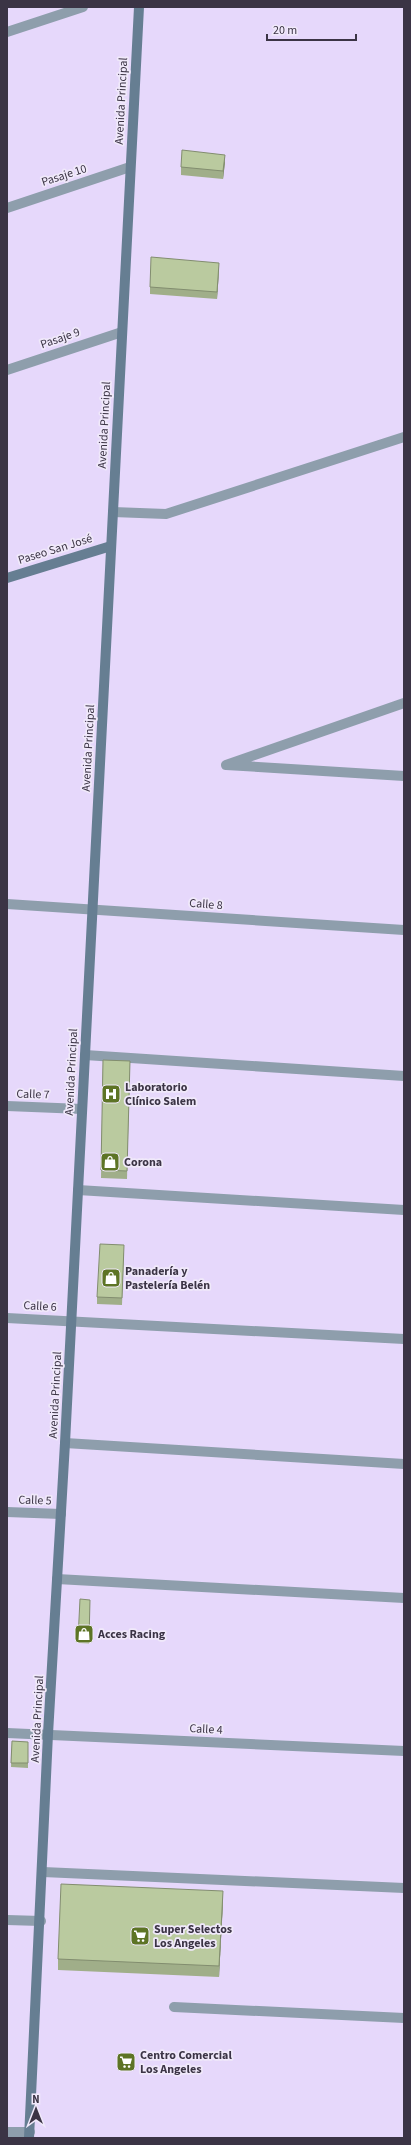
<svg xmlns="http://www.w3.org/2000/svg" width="411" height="2145" font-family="'Source Sans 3',sans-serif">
  <rect width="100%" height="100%" fill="#e6d8fb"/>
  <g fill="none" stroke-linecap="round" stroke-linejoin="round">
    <!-- lane -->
    <path stroke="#8e9eac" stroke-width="10" d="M113,512L166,514L404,437"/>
    <!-- street -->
    <g stroke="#8e9eac" stroke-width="10">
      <path d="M7,32L83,7"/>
      <path d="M7,208L130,167"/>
      <path d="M7,370L122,332"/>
      <path d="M404,703L226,765L404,776"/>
      <path d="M7,904L404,930"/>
      <path d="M85,1055L404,1076"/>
      <path d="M7,1106L82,1109"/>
      <path d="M78,1190L404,1210"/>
      <path d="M7,1318L404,1339"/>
      <path d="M65,1443L404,1464"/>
      <path d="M7,1512L61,1514"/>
      <path d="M57,1579L404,1598"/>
      <path d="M7,1733L404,1751"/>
      <path d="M43,1872L404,1888"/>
      <path d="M7,1920L41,1921"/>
      <path d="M174,2007L404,2018"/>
      <path d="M7,2132H30"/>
    </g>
    <!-- secondary -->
    <g stroke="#667e92" stroke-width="10">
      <path d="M7,578L111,546"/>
      <path d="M29,2138L48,1734L65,1443L139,7"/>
    </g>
  </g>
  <!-- wall -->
  <g fill="#a0ae89">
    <path d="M225,162L223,179L181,175V167Z"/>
    <path d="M219,270L217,299L150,294V287Z"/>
    <path d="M103,1060L130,1061L127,1179L101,1178Z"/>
    <path d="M124,1252L122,1305L97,1304V1297Z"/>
    <path d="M90,1600L89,1644L78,1643V1639Z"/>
    <path d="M12,1741L28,1742V1768L11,1767Z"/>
    <path d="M223,1902L219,1977L58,1970V1959Z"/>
  </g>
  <!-- shaded-wall -->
  <g fill="#828d6f">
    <path d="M225,155V162L223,179V171Z"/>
    <path d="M219,263V270L217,299V292Z"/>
    <path d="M223,1891V1902L219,1977V1966Z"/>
  </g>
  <!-- building -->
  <g fill="#baca9f" stroke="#828d6f">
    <path d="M182,150L225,155L223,171L181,167Z"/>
    <path d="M151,257L219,263L217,292L150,287Z"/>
    <path d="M103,1060L130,1061L127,1171L101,1170Z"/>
    <path d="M100,1244L124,1245L122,1298L97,1297Z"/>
    <path d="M80,1599L90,1600L89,1640L78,1639Z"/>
    <path d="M12,1741L28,1742V1763H11Z"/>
    <path d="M61,1884L223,1891L219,1966L58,1959Z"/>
  </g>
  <!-- icons -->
  <defs>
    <g id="hospital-square" transform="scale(1)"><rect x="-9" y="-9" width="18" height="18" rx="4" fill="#5d7425" stroke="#f0e9fa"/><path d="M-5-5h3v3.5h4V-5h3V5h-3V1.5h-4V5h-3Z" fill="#fff"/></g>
    <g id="shop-square" transform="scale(1)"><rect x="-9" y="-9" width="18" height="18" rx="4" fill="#5d7425" stroke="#f0e9fa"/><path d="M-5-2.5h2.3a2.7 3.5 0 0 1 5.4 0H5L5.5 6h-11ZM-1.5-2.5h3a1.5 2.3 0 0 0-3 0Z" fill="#fff"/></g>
    <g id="supermarket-square" transform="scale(1)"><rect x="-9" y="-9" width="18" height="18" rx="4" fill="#5d7425" stroke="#f0e9fa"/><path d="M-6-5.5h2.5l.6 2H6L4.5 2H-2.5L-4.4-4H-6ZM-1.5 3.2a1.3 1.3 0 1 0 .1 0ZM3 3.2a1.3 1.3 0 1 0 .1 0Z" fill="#fff"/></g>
  </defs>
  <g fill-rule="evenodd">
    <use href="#hospital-square" x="111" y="1094"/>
    <use href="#shop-square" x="110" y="1162"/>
    <use href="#shop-square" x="111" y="1278"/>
    <use href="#shop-square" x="84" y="1634"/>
    <use href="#supermarket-square" x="140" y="1936"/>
    <use href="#supermarket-square" x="126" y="2062"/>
  </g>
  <g text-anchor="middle" stroke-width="3.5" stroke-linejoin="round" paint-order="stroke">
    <!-- street labels -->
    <g font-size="12" fill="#3b3445" stroke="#f0e9fa">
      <text transform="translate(121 101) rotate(-87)" y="4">Avenida Principal</text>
      <text transform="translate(64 175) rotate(-18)" y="4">Pasaje 10</text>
      <text transform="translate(60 338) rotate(-19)" y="4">Pasaje 9</text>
      <text transform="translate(104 425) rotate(-87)" y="4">Avenida Principal</text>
      <text transform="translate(55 549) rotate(-17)" y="4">Paseo San José</text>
      <text transform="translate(88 748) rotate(-87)" y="4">Avenida Principal</text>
      <text transform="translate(206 904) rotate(4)" y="4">Calle 8</text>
      <text transform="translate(71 1072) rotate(-87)" y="4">Avenida Principal</text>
      <text transform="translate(33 1094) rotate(2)" y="4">Calle 7</text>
      <text transform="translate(40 1306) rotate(3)" y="4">Calle 6</text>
      <text transform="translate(55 1395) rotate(-87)" y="4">Avenida Principal</text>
      <text transform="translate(35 1500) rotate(2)" y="4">Calle 5</text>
      <text transform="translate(37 1719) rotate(-87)" y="4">Avenida Principal</text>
      <text transform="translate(206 1729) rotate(3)" y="4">Calle 4</text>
    </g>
    <!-- poi labels -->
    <g font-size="12" font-weight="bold" fill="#3b3445" stroke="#f0e9fa" text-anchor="start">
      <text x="125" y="1091">Laboratorio<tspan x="125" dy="14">Clínico Salem</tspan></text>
      <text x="124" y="1166">Corona</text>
      <text x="125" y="1275">Panadería y<tspan x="125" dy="14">Pastelería Belén</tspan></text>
      <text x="98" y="1638">Acces Racing</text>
      <text x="154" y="1933">Super Selectos<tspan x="154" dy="14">Los Angeles</tspan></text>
      <text x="140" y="2059">Centro Comercial<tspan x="140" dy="14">Los Angeles</tspan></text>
    </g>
  </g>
  <!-- border -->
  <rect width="411" height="2145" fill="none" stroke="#3b3445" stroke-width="16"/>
  <!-- north arrow -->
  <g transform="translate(36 2109)" stroke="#f0e9fa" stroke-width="3" paint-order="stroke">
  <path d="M0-3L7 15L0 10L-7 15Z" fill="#3b3445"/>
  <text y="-6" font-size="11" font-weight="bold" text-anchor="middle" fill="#3b3445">N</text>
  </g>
  <!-- scale -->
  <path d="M267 34v6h89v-6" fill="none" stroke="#3b3445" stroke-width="2"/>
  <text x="273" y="34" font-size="12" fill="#3b3445" stroke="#f0e9fa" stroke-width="3" paint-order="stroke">20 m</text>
</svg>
